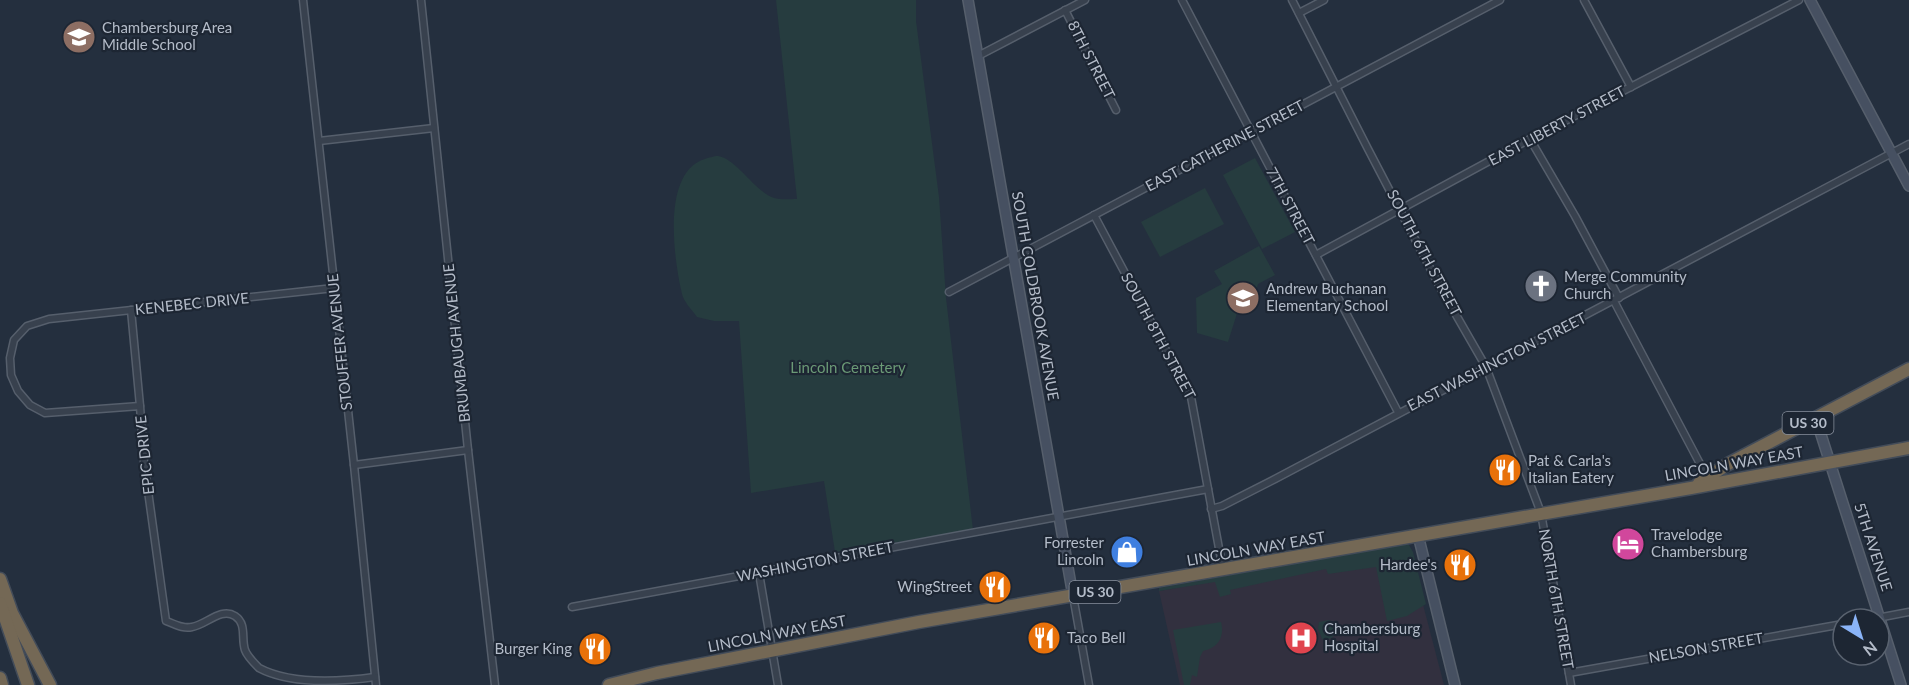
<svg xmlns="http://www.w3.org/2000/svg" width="1909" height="685" font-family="Lato,sans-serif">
  <rect width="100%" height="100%" fill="#242f3e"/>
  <!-- medical -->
  <path fill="#32303f" d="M1408,547L1444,685H1180L1159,591Z"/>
  <!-- green -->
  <g fill="#263c3f">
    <path d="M776,0H916V21L939,197L946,298L973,530L835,552L824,481L751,493L739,321H714L697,317C692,310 684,302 682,294C674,260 661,172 705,159C708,158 714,156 718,156C737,159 755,192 774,198C780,200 790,199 797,199Z"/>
    <path d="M1255,158L1295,232L1262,249L1223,175Z"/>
    <path d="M1205,188L1224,224L1160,257L1141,222Z"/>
    <path d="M1259,246L1275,275L1258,284L1251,310L1239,307L1228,342L1197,333L1196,298L1222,284L1214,271Z"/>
    <path d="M1403,544L1409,545L1413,552L1426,604L1407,616L1387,621L1376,567L1328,574L1326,569L1230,590L1231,594L1220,597L1215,582L1159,591V588Z"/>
    <path d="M1329,620L1333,622L1336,633C1333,638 1327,641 1322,639L1318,628L1319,622Z"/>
    <path d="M1221,622C1225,637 1218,648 1203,651L1200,657L1197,677L1192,675L1190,685H1184L1173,630Z"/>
  </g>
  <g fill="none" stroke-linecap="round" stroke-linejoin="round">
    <!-- street casing -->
    <g stroke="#565f6c" stroke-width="9">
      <g id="street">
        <path d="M303,0L354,465L376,685"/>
        <path d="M421,0L468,450L495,685"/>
        <path d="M1182,0L1398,412"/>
        <path d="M1292,0L1368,149L1440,287L1486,367L1541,513L1571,685"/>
        <path d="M1584,0L1631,87"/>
        <path d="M1065,10L1116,110"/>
        <path d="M1299,13L1324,0"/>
        <path d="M978,56L1085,0"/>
        <path d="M1530,139L1575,216L1619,298"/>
        <path d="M319,141L434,128"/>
        <path d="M1094,215L1191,397L1223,570"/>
        <path d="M1316,255L1530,139L1799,0"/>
        <path d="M334,288L49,319L27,326L14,340L10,358L11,375L18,391L30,405L45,413L140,406L144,462L166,621C175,624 182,629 192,627C206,625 221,607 235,616C247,624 241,638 245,650C247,656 254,663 259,668C291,685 338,682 375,677"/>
        <path d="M949,292L1500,0"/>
        <path d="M1614,301L1707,477"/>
        <path d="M131,310L140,406"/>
        <path d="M354,465L468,450"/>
        <path d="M1211,509L1222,506L1275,479L1909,144"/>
        <path d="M759,573L778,685"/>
        <path d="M1073,596L1089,685"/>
        <path d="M572,607L1208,489"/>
        <path d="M1872,619L1909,612"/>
        <path d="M1569,673L1843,624"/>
      </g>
    </g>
    <!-- secondary casing -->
    <g stroke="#565f6c" stroke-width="12">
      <g id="secondary">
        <path d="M968,0L1073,596"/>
        <path d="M1810,0L1909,186"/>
        <path d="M1816,419L1901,685"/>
        <path d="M1418,535L1455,685"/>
      </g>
    </g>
    <!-- highway casing -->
    <g stroke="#434c59" stroke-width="15">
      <g id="highway">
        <path d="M1699,483L1728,464L1909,369"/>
        <path d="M0,579L12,613L50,685"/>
        <path d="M0,603L28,685"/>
        <path d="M0,678L2,685"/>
        <path d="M609,685L657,673L919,622L1691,488L1909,448"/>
      </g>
    </g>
    <!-- street -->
    <use href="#street" stroke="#38414e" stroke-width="6"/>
    <!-- secondary -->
    <use href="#secondary" stroke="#465061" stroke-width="9"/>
    <!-- highway -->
    <use href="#highway" stroke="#746855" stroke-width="12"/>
  </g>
  <!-- icons -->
  <defs>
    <g id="school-disc" transform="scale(1.725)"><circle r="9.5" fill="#8d6e63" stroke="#1d2633"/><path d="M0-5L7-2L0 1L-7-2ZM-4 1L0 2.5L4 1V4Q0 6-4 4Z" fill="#fff"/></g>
    <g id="church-disc" transform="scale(1.725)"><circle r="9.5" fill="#6b7280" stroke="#1d2633"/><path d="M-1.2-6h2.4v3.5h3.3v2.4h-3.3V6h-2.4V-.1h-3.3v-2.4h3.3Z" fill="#fff"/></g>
    <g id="restaurant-disc" transform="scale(1.725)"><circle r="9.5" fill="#e8710a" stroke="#1d2633"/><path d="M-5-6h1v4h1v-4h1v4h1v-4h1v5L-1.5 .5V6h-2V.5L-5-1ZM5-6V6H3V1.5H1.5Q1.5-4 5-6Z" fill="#fff"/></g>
    <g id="hotel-disc" transform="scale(1.725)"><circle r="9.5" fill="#d1479c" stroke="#1d2633"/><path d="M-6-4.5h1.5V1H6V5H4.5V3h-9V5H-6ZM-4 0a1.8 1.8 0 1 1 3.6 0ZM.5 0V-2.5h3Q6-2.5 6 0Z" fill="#fff"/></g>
    <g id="shop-disc" transform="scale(1.725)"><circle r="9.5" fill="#3f7fe0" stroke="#1d2633"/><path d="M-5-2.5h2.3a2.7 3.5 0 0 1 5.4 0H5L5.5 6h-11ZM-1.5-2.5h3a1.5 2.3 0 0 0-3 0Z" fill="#fff"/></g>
    <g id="hospital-disc" transform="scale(1.725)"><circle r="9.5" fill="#e0444e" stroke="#1d2633"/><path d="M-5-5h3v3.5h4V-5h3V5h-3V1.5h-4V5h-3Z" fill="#fff"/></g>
  </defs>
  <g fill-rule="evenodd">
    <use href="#school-disc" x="79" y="37"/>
    <use href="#church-disc" x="1541" y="286"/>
    <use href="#school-disc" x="1243" y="298"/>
    <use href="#restaurant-disc" x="1505" y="470"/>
    <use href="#hotel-disc" x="1628" y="544"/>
    <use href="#shop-disc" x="1127" y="552"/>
    <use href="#restaurant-disc" x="1460" y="565"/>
    <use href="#restaurant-disc" x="995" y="587"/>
    <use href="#restaurant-disc" x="1044" y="638"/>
    <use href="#hospital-disc" x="1301" y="638"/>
    <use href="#restaurant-disc" x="595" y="649"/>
  </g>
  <g text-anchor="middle" stroke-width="4.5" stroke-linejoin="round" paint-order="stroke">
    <!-- shield labels -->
    <g fill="#1d2633" stroke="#878f9c" stroke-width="1.5">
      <rect x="1782.5" y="412" width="51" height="22" rx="4.5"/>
      <rect x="1069.5" y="581" width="51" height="22" rx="4.5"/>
    </g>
    <g font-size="14" font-weight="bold" fill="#b4bcc9">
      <text x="1808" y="428">US 30</text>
      <text x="1095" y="597">US 30</text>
    </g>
    <!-- poi labels -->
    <g font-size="15" fill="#b4bcc9" stroke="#1d2633" text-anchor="start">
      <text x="102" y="33">Chambersburg Area<tspan x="102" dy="17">Middle School</tspan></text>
      <text x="1564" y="282">Merge Community<tspan x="1564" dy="17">Church</tspan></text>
      <text x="1266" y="294">Andrew Buchanan<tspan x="1266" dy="17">Elementary School</tspan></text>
      <text x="1528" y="466">Pat &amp; Carla's<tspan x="1528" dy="17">Italian Eatery</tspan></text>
      <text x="1651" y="540">Travelodge<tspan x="1651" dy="17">Chambersburg</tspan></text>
      <text x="1104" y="548" text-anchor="end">Forrester<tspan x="1104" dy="17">Lincoln</tspan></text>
      <text x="1437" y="570" text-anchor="end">Hardee's</text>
      <text x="972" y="592" text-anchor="end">WingStreet</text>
      <text x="1324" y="634">Chambersburg<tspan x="1324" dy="17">Hospital</tspan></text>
      <text x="1067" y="643">Taco Bell</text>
      <text x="572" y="654" text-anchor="end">Burger King</text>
    </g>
    <!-- street labels -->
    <g font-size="15" fill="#b4bcc9" stroke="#1d2633">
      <text transform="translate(1091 60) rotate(63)" y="5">8TH STREET</text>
      <text transform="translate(1557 126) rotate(-28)" y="5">EAST LIBERTY STREET</text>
      <text transform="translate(1225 146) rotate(-28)" y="5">EAST CATHERINE STREET</text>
      <text transform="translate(1290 206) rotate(62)" y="5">7TH STREET</text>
      <text transform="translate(1424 253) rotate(62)" y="5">SOUTH 6TH STREET</text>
      <text transform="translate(1035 296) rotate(80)" y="5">SOUTH COLDBROOK AVENUE</text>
      <text transform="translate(192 304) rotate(-6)" y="5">KENEBEC DRIVE</text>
      <text transform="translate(1158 336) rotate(62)" y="5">SOUTH 8TH STREET</text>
      <text transform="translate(340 342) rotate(-96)" y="5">STOUFFER AVENUE</text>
      <text transform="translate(457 343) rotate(-96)" y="5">BRUMBAUGH AVENUE</text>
      <text transform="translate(1497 362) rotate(-27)" y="5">EAST WASHINGTON STREET</text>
      <text transform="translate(145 455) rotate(-96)" y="5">EPIC DRIVE</text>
      <text transform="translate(1734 464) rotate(-10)" y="5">LINCOLN WAY EAST</text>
      <text transform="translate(1873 547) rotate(72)" y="5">5TH AVENUE</text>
      <text transform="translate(1256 549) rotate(-10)" y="5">LINCOLN WAY EAST</text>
      <text transform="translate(815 562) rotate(-11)" y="5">WASHINGTON STREET</text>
      <text transform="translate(1556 599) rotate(80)" y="5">NORTH 6TH STREET</text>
      <text transform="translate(777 634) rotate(-11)" y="5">LINCOLN WAY EAST</text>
      <text transform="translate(1706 648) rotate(-10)" y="5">NELSON STREET</text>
    </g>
    <!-- park labels -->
    <g font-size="15" fill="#6b9a76" stroke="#1d2633">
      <text x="848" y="373">Lincoln Cemetery</text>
    </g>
  </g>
  <!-- north arrow -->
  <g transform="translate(1861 637) rotate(142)"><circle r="28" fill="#1d2633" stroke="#59626f" stroke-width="1.5"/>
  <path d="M0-4.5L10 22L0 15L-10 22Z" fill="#8ab4f8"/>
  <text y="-9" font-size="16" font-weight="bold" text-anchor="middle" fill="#b4bcc9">N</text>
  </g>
</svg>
